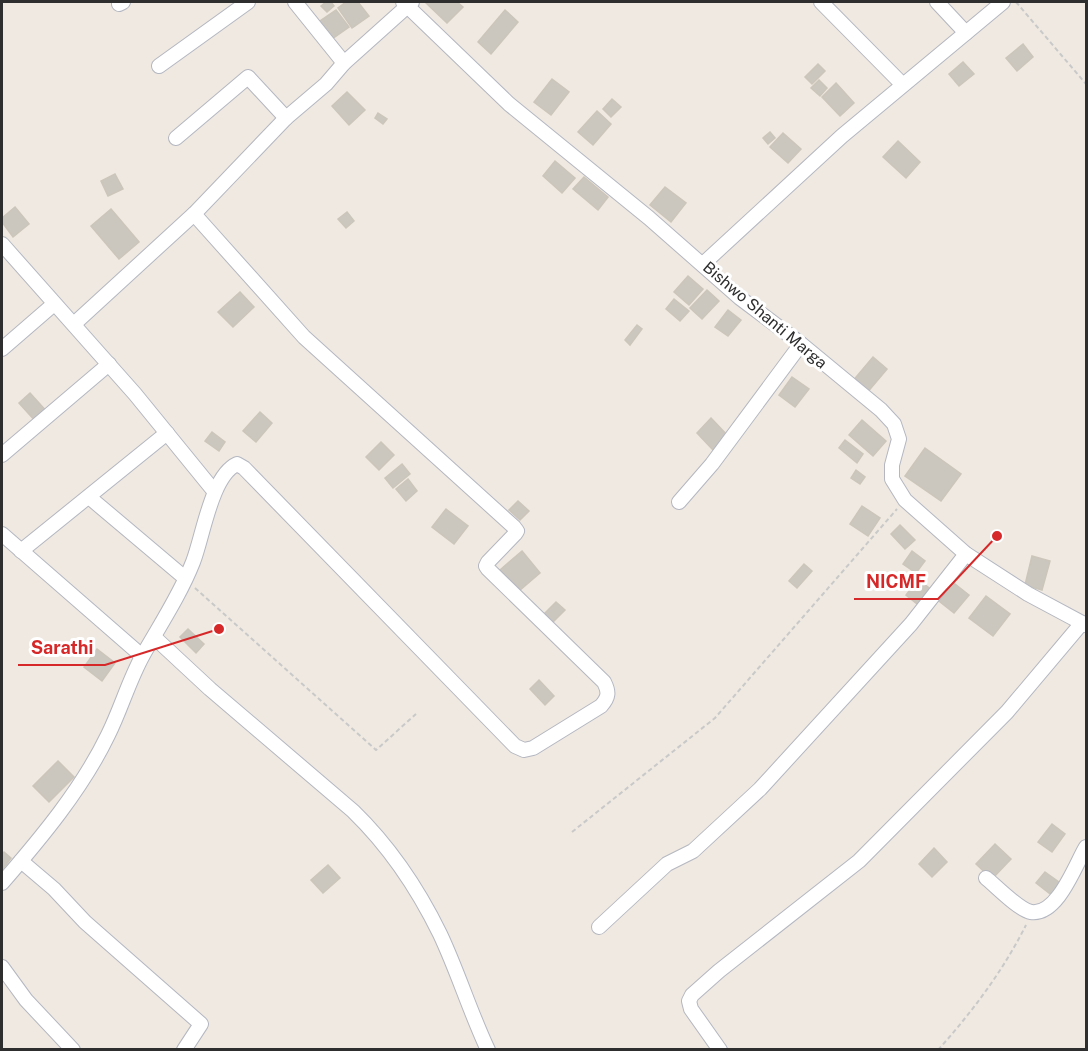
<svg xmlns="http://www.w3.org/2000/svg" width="1088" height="1051" viewBox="0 0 1088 1051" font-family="'Public Sans',sans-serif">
<rect width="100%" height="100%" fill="#efe9e1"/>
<g fill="#cbc7bf" stroke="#cbc5ba" stroke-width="1.5">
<path d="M326,2H331L334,6L327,12L321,6Z"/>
<path d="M346,2H358L369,16L352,28L338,8Z"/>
<path d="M425,2H457L463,7L447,23Z"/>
<path d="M336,10L349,27L332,39L320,21Z"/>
<path d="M505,10L518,22L491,54L478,42Z"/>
<path d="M1023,44L1033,57L1017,71L1006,58Z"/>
<path d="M963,62L974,74L959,86L949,74Z"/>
<path d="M818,64L825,71L812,84L805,77Z"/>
<path d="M552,79L569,92L551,115L534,102Z"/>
<path d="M819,80L827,88L820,96L811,88Z"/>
<path d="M836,83L854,103L840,116L822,97Z"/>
<path d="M347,92L365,110L349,125L332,106Z"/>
<path d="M612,99L621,107L611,117L603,109Z"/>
<path d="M597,111L611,124L593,145L578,132Z"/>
<path d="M378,113L387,119L383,124L375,118Z"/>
<path d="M770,132L775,138L768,144L763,138Z"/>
<path d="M783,133L801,149L788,163L770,147Z"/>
<path d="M898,141L920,162L906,178L883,157Z"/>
<path d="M555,161L575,178L562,193L543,176Z"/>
<path d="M115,174L123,189L108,196L101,181Z"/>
<path d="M584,177L608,197L598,210L573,189Z"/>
<path d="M665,187L686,203L671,222L650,205Z"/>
<path d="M15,207L29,224L13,237L2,222V218Z"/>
<path d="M111,209L139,242L119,259L91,226Z"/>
<path d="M347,212L354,221L346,228L338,219Z"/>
<path d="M688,276L703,289L689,305L674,292Z"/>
<path d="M707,290L719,301L702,319L690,308Z"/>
<path d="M240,292L254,307L233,327L218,312Z"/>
<path d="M674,299L689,311L680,321L666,309Z"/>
<path d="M728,310L741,320L728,336L715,327Z"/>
<path d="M637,325L642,329L630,345L625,340Z"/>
<path d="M873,357L887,369L866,394L852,382Z"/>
<path d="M792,377L809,389L795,407L779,395Z"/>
<path d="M30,393L48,413L37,423L19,403Z"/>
<path d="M260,412L272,423L256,442L243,431Z"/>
<path d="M711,418L728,436L713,450L697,433Z"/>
<path d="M862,420L886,441L873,456L849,435Z"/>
<path d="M212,432L225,442L219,451L205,441Z"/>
<path d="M845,440L863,454L857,463L839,448Z"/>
<path d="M381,442L394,455L379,470L366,457Z"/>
<path d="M925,448L961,474L941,501L905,476Z"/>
<path d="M402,464L410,474L393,488L385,478Z"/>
<path d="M856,470L865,477L860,484L851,478Z"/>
<path d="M408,479L417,491L406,501L396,489Z"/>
<path d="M518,501L529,511L520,520L509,510Z"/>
<path d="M862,506L880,518L868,536L850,524Z"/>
<path d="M446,509L468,526L454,544L432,527Z"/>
<path d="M900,525L915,540L905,549L891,534Z"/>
<path d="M522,551L540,573L519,591L500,570Z"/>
<path d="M912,551L925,561L916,573L903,564Z"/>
<path d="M1032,556L1050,561L1042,590L1025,585Z"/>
<path d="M804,564L812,571L797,588L789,581Z"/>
<path d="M918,579L934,592L922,608L906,595Z"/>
<path d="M950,580L969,595L954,613L935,598Z"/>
<path d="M986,596L1010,614L993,636L969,618Z"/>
<path d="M556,602L565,610L549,626L541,617Z"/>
<path d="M188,629L204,644L196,653L180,637Z"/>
<path d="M97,649L115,663L102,681L84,667Z"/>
<path d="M539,680L554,696L545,705L530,689Z"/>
<path d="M58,761L74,777L49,802L33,786Z"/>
<path d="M1052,824L1065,834L1052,852L1038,842Z"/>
<path d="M995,844L1011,859L992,879L976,864Z"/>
<path d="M934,848L947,862L932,877L919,864Z"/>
<path d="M4,852L11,858L2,870V855Z"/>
<path d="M328,865L340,878L323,893L311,880Z"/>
<path d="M1045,872L1063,885L1054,897L1036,883Z"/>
</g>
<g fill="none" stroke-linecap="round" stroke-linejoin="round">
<defs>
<g id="minor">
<path d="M295,2L344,63"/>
<path d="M403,2L509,104L649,218L740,298L801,344L881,410L894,424L899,439L892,465V479L905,500L966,554L1028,594L1086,625"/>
<path d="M821,2L902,84"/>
<path d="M937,2L966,33"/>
<path d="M119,4L123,2"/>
<path d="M159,66L248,2"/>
<path d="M176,138L248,77L286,118"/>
<path d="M2,244L135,394L214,491"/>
<path d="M703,264L842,136L1003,2"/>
<path d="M74,324L194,214L286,118L326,84L344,63L412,2"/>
<path d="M2,349L54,304"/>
<path d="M2,455L109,364"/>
<path d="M89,497L185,578"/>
<path d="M679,502L712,464L801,344"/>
<path d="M2,534L142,656"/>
<path d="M21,551L167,433"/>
<path d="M154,637L210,689L353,811C389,846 418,889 440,934C458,972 470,1012 488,1050"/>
<path d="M21,861L54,889L85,922L201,1024L184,1050"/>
<path d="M986,878C996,886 1019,910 1031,912C1058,916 1076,863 1086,847"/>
<path d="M2,883C41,838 82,789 108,735C121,709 129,680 143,655C160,625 180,595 193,562C203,537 211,476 237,464L244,468L515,746L524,750L533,748L601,706C609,697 609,692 604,682L488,569L486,566L488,562L515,534L517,531L514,527L304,337L194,214"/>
<path d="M599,927L667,864L693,851L760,789L911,624L966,554"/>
<path d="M2,967L26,1000L73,1050"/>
<path d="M720,1050L691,1009L689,1001L692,995L719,971L859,861L1007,712L1082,623"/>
</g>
</defs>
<use href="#minor" stroke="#b4b7c1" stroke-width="16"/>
<g stroke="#c9c9c9" stroke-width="2" stroke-dasharray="4.5 3" stroke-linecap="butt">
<path d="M1016,2L1086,84"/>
<path d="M195,588L376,750L416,714"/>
<path d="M572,832L715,718L897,509"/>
<path d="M938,1050C972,1012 1003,971 1026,925"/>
</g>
<use href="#minor" stroke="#fff" stroke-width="14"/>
</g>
<g text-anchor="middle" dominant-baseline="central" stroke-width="6" stroke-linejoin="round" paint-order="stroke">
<g font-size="16" fill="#2e2e2e" stroke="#fff">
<text transform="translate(765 315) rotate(40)">Bishwo Shanti Marga</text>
</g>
</g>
<path fill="none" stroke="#d62828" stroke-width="2" d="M997 536L938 599H854M219 629L105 665H18"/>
<g fill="#d62828" stroke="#fff" stroke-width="2">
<circle cx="997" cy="536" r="6"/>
<circle cx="219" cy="629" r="6"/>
</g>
<g font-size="18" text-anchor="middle" font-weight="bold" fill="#d62828" stroke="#fff" stroke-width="6" stroke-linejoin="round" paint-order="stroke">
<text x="896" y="588">NICMF</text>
<text x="62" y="654">Sarathi</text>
</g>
<rect width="1088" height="1051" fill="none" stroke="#2e2e2e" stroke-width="6"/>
</svg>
